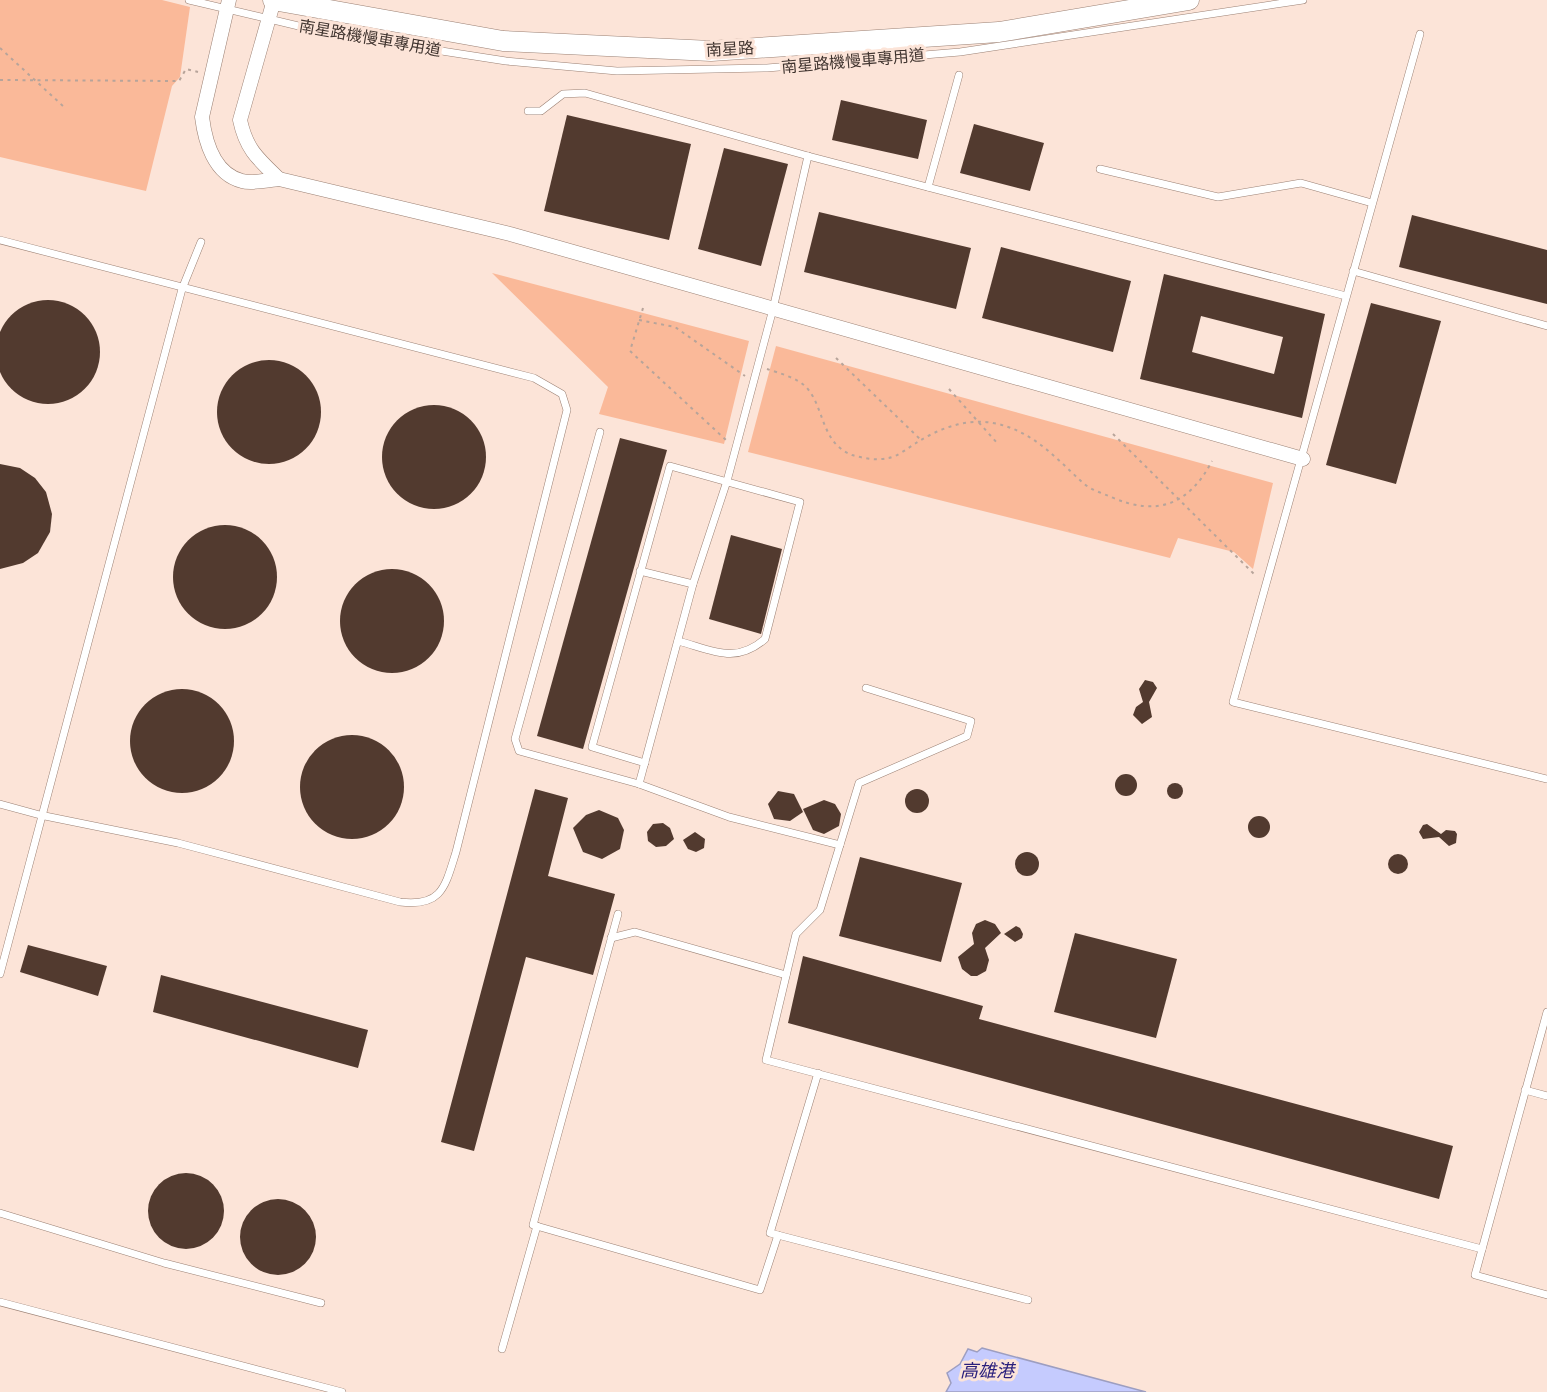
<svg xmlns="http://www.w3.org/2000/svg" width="1547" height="1392" viewBox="0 0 1547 1392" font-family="Arial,'Noto Sans TC',sans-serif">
<rect width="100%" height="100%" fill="#fce4d8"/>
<g fill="#fab999">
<path d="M0,0H162L190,7L180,77L172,86L146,191L0,157Z"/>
<path d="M492,273L749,341L724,444L599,414L608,387Z"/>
<path d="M776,346L1273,483L1253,569L1234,552L1178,538L1170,558L748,452Z"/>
</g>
<path fill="#c5cbfe" stroke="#9d9ec0" stroke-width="1.5" d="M982,1348L1146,1392H946L951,1383L947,1373L960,1364L968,1349L977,1352Z"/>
<g fill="#523a2f" fill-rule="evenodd">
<path d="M841,100L927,120L918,159L832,140Z"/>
<path d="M567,115L691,144L669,240L544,211Z"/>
<path d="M974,124L1044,143L1030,191L960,173Z"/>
<path d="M724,148L788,164L761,266L698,249Z"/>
<path d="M819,212L971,248L956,309L804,272Z"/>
<path d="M1412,215L1547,250V304L1399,267Z"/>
<path d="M1001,247L1131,281L1113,352L982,318Z"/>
<path d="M1164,274L1325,314L1302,418L1140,379ZM1201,316L1283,337L1274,374L1192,352Z"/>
<circle cx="48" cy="352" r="52"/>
<path d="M1371,303L1441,321L1396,484L1326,465Z"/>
<circle cx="269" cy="412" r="52"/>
<circle cx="434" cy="457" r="52"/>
<path d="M620,438L667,450L583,749L537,736Z"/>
<path d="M0,464L20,468L35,478L46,492L52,514L50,532L38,553L23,563L0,569Z"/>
<circle cx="225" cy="577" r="52"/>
<path d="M731,535L782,549L761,634L709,619Z"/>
<circle cx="392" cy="621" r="52"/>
<path d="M1145,680L1153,682L1157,688L1149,702L1152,717L1142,724L1133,715L1136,707L1143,702L1139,689Z"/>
<circle cx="182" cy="741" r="52"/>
<circle cx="352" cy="787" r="52"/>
<circle cx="1126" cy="785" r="11"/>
<circle cx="1175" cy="791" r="8"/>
<circle cx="917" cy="801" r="12"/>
<path d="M535,789L568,798L548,876L615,894L593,975L526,957L474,1151L441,1142Z"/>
<path d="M778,791L794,794L803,812L790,821L774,819L768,804Z"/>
<path d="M824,800L835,804L841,814L839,826L824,834L813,830L803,809Z"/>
<path d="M599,810L618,818L624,830L620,849L602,859L583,852L573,828L586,815Z"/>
<circle cx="1259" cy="827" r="11"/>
<path d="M663,823L670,828L674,839L666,846L656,847L648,841L647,832L653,824Z"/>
<path d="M1427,824L1441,834L1446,830L1455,831L1457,834L1456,843L1449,846L1439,837L1423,839L1419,832L1423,825Z"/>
<path d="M695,832L705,839L704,848L696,852L688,849L683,840Z"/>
<circle cx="1027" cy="864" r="12"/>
<circle cx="1398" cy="864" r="10"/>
<path d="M860,857L962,883L941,962L839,936Z"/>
<path d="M985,920L995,924L1001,933L985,948L989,960L986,971L977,976H971L962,969L958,957L974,944L972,933L976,924Z"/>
<path d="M1016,926L1020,928L1023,934L1022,938L1015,942L1004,934Z"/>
<path d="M1075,933L1177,959L1156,1038L1054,1012Z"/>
<path d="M28,945L107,966L98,996L20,972Z"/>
<path d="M803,956L983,1006L979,1019L1453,1146L1439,1199L788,1023Z"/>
<path d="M161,975L368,1030L358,1068L153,1012Z"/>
<circle cx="186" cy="1211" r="38"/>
<circle cx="278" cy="1237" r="38"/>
</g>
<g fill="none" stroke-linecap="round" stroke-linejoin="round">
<defs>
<g id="lane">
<path d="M189,0L332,34L506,61L617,71L767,68L960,52L1303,0"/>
<path d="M1420,34L1233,702L1547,779"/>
<path d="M528,111H541L563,94L585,93L808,156L1346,296"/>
<path d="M1100,169L1218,197L1301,183L1372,203"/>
<path d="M928,187L959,75"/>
<path d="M0,240L534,378L562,394L567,410L456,852C445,887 442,907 400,902L178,843L40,815L0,804"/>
<path d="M1353,271L1547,326"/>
<path d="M600,432L515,739L519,751L639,784L729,817L840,845"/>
<path d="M640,571L693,584"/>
<path d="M866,688L971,721L967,736L859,783L820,910L796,934L766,1060L1482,1249"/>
<path d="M645,763L592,747L670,466L800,502L765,639C735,665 712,650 678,641"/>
<path d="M639,784L693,584L727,481L773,309L808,156"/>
<path d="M618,914L533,1225L760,1290L778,1235"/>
<path d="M611,938L635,932L786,975"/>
<path d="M0,974L182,289L201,242"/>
<path d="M1547,1012L1475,1275L1547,1295"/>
<path d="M818,1073L770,1233L1028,1300"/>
<path d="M1525,1090L1547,1096"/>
<path d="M0,1213L164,1263L321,1303"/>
<path d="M0,1302L342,1392"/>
<path d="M502,1349L537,1226"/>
</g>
<g id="street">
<path d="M229,0L202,117C205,141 214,174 242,181C252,184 268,180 279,179L510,234L1303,459"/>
<path d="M274,0L240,120C246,149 258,159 279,179"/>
</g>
<path id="secondary" d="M273,0L503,41L711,51L999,32L1189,0"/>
</defs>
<use href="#lane" stroke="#9b8174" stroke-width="8"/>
<use href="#street" stroke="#9b8174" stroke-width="15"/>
<use href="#secondary" stroke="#9b8174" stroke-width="21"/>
<g stroke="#b7a49a" stroke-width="2" stroke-dasharray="3 4.5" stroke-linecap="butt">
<path d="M0,48L63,106"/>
<path d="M0,80L179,81L186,69L198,72"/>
<path d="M643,308L630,351L726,440"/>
<path d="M639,320L675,327L745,376"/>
<path d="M836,358L921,440"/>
<path d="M767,369C779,373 798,378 807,388C825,409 821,443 852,455C862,458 877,461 888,458C897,457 908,448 916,443C938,429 966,418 993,423C1032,430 1056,458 1083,483C1091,490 1102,493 1111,497C1157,517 1189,505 1212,461"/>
<path d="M949,389L998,444"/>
<path d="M1113,434L1254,574"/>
</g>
<use href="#lane" stroke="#fff" stroke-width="7"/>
<use href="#street" stroke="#fff" stroke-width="14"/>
<use href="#secondary" stroke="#fff" stroke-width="20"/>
</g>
<g text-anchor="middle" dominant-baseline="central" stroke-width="6" stroke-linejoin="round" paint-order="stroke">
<g font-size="16" fill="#40342f" stroke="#fce4d8">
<text transform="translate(370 38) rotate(10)">南星路機慢車專用道</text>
<text transform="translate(730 49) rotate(-3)">南星路</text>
<text transform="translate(853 61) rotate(-5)">南星路機慢車專用道</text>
</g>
<g font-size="18" font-style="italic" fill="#2a1f7c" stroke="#fce4d8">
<text x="987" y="1371">高雄港</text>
</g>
</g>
</svg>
